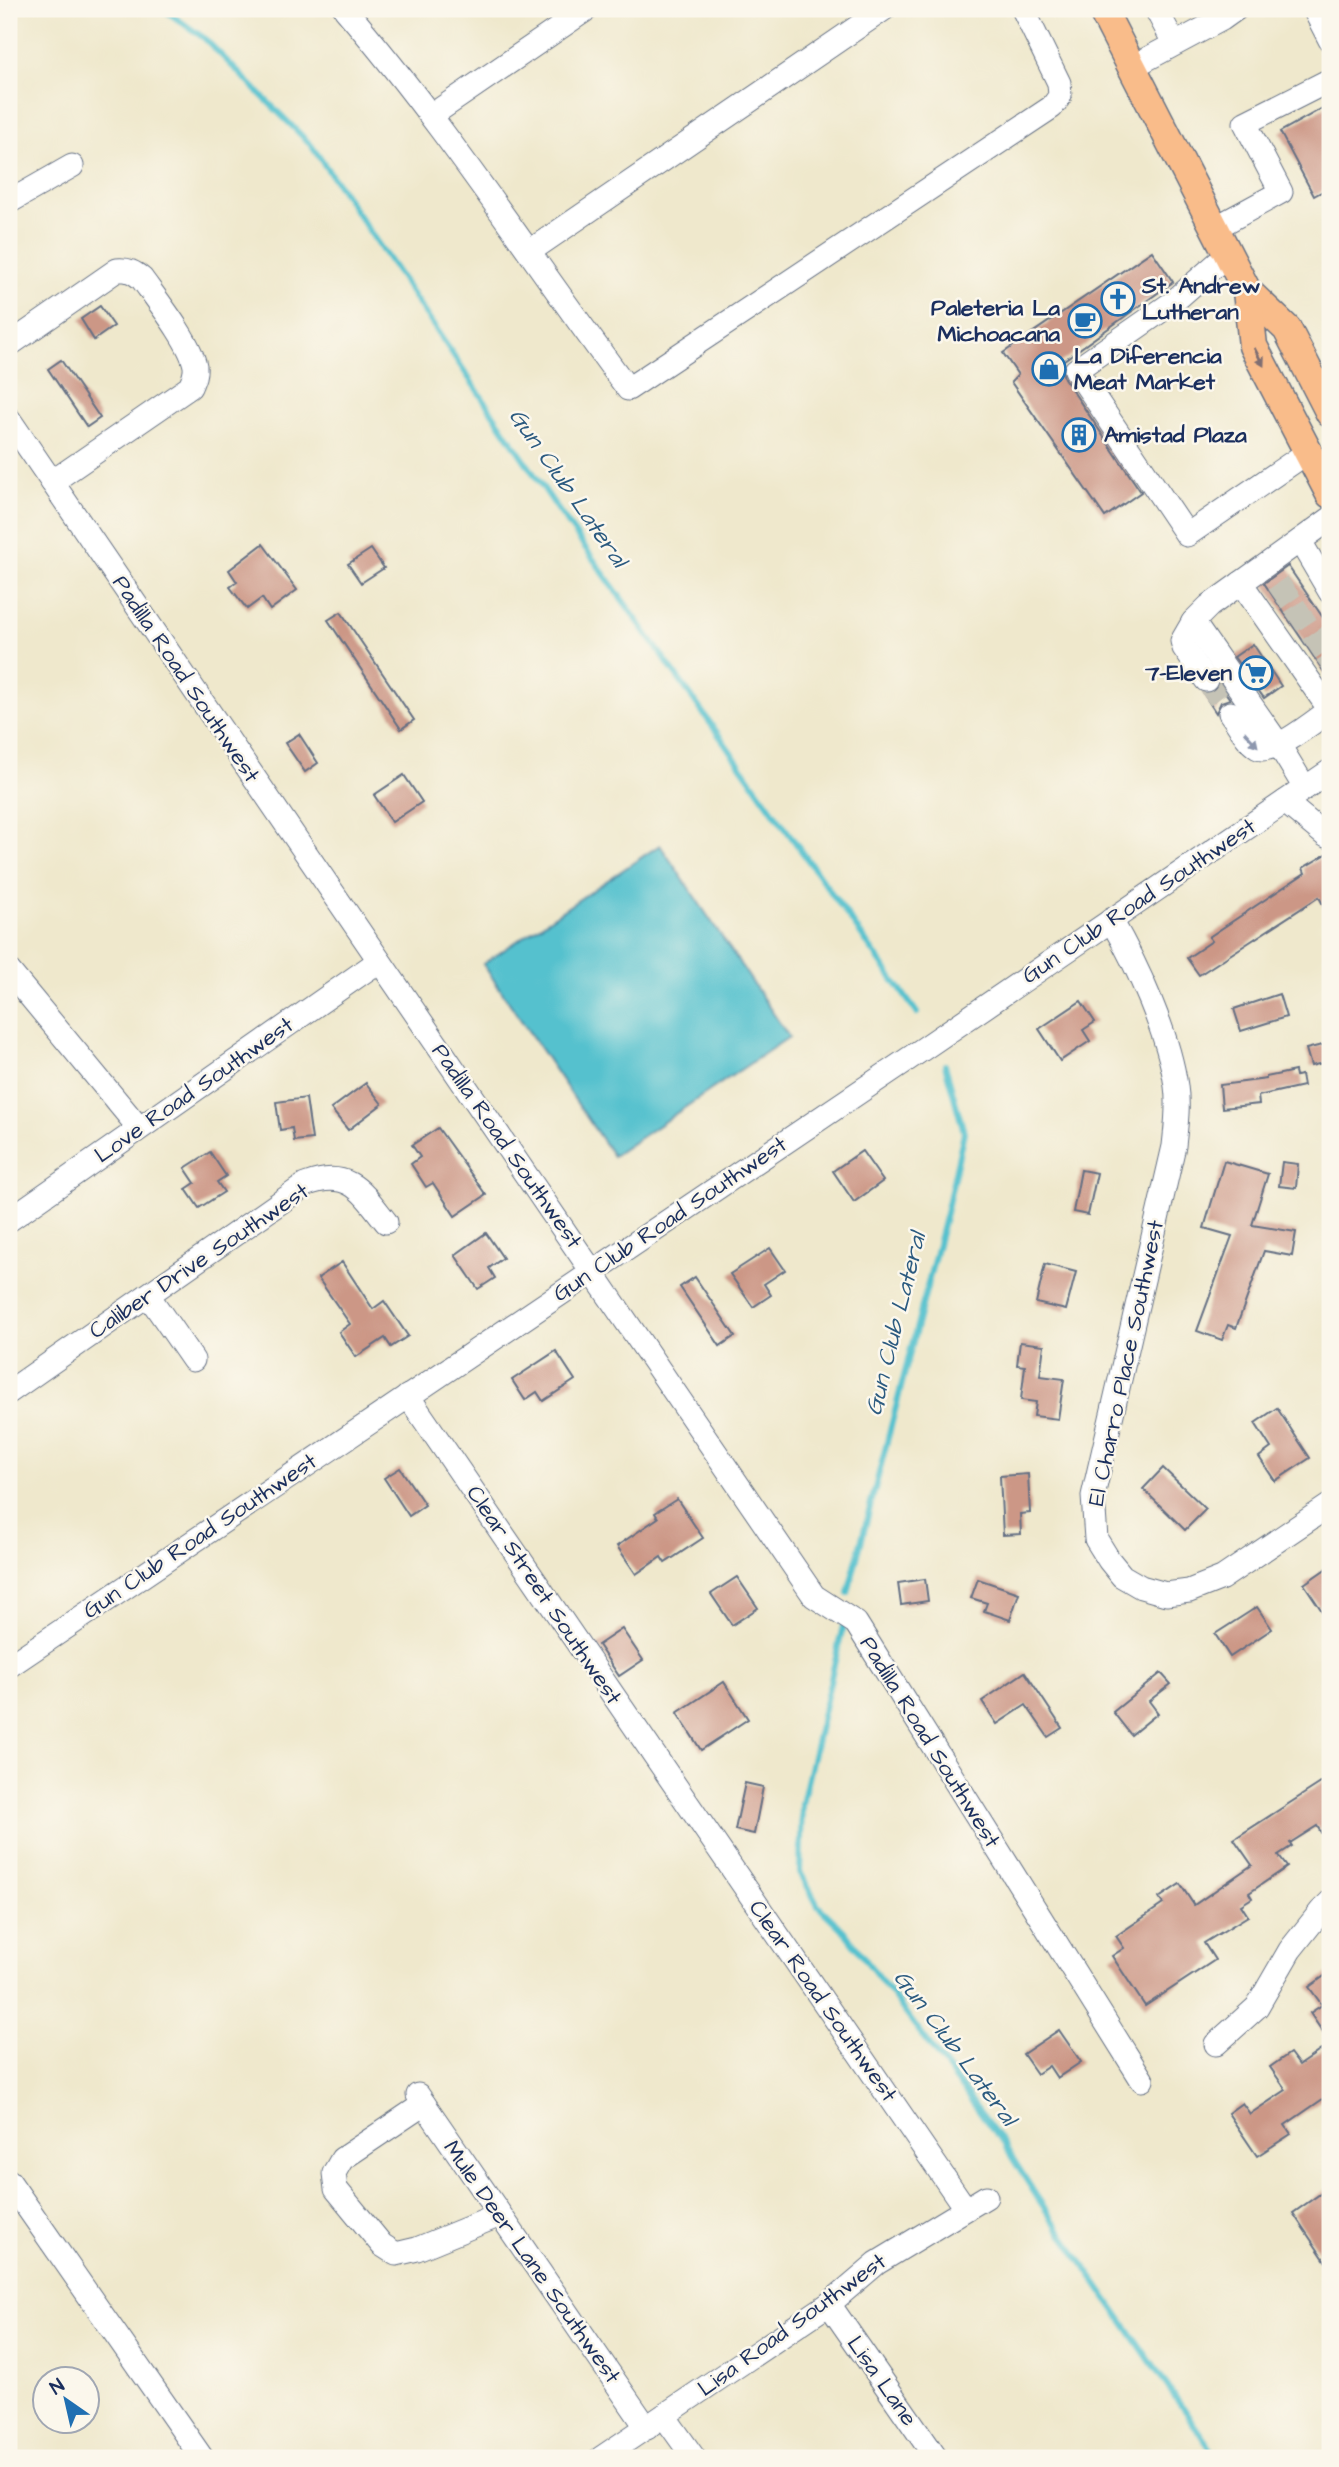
<svg xmlns="http://www.w3.org/2000/svg" width="1339" height="2467" viewBox="0 0 1339 2467" font-family="'Architects Daughter',sans-serif">
<rect width="100%" height="100%" fill="#fbf7ec"/>
<filter id="ink" filterUnits="userSpaceOnUse"><feTurbulence type="fractalNoise" baseFrequency=".0143" numOctaves="2"/><feDisplacementMap in="SourceGraphic" scale="14" xChannelSelector="R" yChannelSelector="G"/><feConvolveMatrix kernelMatrix="1 2 1 2 8 2 1 2 1" color-interpolation-filters="sRGB"/></filter>
<filter id="wash" filterUnits="userSpaceOnUse"><feTurbulence type="fractalNoise" baseFrequency=".00686" numOctaves="4" result="noise"/><feDisplacementMap in="SourceGraphic" scale="28" xChannelSelector="R" yChannelSelector="G"/><feGaussianBlur stdDeviation="1.57" result="paint"/><feColorMatrix in="noise" values="0 0 0 0 0 0 0 0 0 0 0 0 0 0 0 0 0 1.4 0 .05"/><feComposite in="paint" operator="in"/></filter>
<g filter="url(#wash)">
<rect width="100%" height="100%" fill="#efe8cc"/>
<path fill="#54c1ce" stroke="#387896" stroke-width="2" d="M660,845L789,1037L613,1156L483,964Z"/>
<g fill="none" stroke-linecap="round" stroke-linejoin="round">
<g stroke="#54c1ce" stroke-width="6">
<path d="M163,9L204,38L311,145L559,511L917,1013"/>
<path d="M848,1593L946,1213L964,1132L945,1065"/>
<path d="M843,1626L802,1804L800,1872L818,1906L844,1931L1003,2143L1037,2197L1217,2458"/>
</g>
</g>
<g id="blocks">
<g fill="#cc9786">
<path d="M1330,104V187L1314,196L1280,132Z"/>
<path d="M1152,251L1173,282L1060,363L1064,378L1141,492L1105,517L1011,382L1018,375L1003,353Z"/>
<path d="M100,306L114,326L94,340L81,319Z"/>
<path d="M61,360L100,418L87,427L48,369Z"/>
<path d="M263,544L297,590L270,610L262,598L247,609L230,587L237,582L229,570Z"/>
<path d="M371,549L384,568L361,583L348,564Z"/>
<path d="M1288,566L1330,628V681L1264,583Z"/>
<path d="M341,612L414,720L401,729L328,620Z"/>
<path d="M1253,644L1281,686L1264,698L1234,657Z"/>
<path d="M1219,684L1230,699L1221,702L1216,713L1203,693L1213,692Z"/>
<path d="M299,734L318,763L305,772L285,743Z"/>
<path d="M404,775L422,802L392,822L374,795Z"/>
<path d="M1330,852V918L1319,897L1199,975L1187,958L1212,941L1209,937L1305,873L1303,868Z"/>
<path d="M1279,994L1286,1017L1241,1031L1234,1009Z"/>
<path d="M1081,1001L1095,1022L1083,1030L1090,1041L1060,1061L1039,1029Z"/>
<path d="M1330,1043V1061L1311,1066L1306,1049Z"/>
<path d="M1295,1071L1296,1076L1301,1075L1303,1086L1258,1096L1259,1104L1222,1108L1220,1085L1266,1079V1077Z"/>
<path d="M366,1083L382,1104L348,1130L331,1109Z"/>
<path d="M306,1098L312,1139L294,1141L292,1128L280,1130L276,1102Z"/>
<path d="M438,1128L486,1195L455,1216L433,1183L426,1187L411,1164L420,1157L412,1145Z"/>
<path d="M862,1151L883,1181L854,1202L833,1171Z"/>
<path d="M210,1152L226,1176L217,1182L224,1192L199,1208L186,1189L195,1183L185,1168Z"/>
<path d="M1224,1161L1268,1174L1252,1225L1296,1232L1292,1256L1264,1251L1236,1328L1228,1325L1222,1340L1197,1331L1232,1236L1204,1228Z"/>
<path d="M1282,1162L1298,1164L1296,1188L1279,1186Z"/>
<path d="M1081,1170L1097,1173L1088,1215L1073,1212Z"/>
<path d="M486,1233L503,1258L489,1268L495,1278L478,1289L455,1255Z"/>
<path d="M770,1248L785,1270L764,1284L771,1295L753,1307L730,1274Z"/>
<path d="M342,1262L373,1309L384,1301L408,1336L391,1347L385,1338L356,1357L339,1332L350,1324L318,1278Z"/>
<path d="M1045,1264L1076,1272L1066,1310L1036,1303Z"/>
<path d="M695,1277L735,1336L720,1346L680,1287Z"/>
<path d="M1020,1342L1044,1345L1040,1376L1064,1379L1058,1419L1034,1416L1036,1402L1021,1400L1025,1366L1017,1365Z"/>
<path d="M556,1351L575,1380L543,1401L537,1392L525,1400L512,1380Z"/>
<path d="M1277,1408L1310,1458L1275,1481L1259,1457L1271,1448L1255,1423Z"/>
<path d="M400,1468L425,1505L409,1516L384,1478Z"/>
<path d="M1163,1468L1206,1509L1185,1530L1143,1489Z"/>
<path d="M1028,1474L1030,1513L1020,1514L1021,1534L1003,1535L1000,1476Z"/>
<path d="M677,1499L703,1538L665,1563L661,1557L636,1574L617,1546L658,1518L655,1513Z"/>
<path d="M1330,1566V1623L1304,1584Z"/>
<path d="M737,1577L758,1608L732,1625L711,1594Z"/>
<path d="M925,1579L928,1601L901,1605L898,1583Z"/>
<path d="M978,1579L1019,1593L1010,1620L984,1611L987,1603L971,1598Z"/>
<path d="M1257,1607L1272,1629L1230,1657L1215,1634Z"/>
<path d="M622,1629L643,1660L619,1676L598,1645Z"/>
<path d="M1025,1672L1062,1728L1048,1737L1026,1705L997,1724L982,1701Z"/>
<path d="M1161,1673L1171,1684L1149,1701L1158,1713L1131,1735L1113,1712Z"/>
<path d="M724,1682L748,1719L701,1750L677,1713Z"/>
<path d="M1330,1777V1847L1317,1826L1290,1843L1292,1846L1278,1855L1287,1867L1249,1893L1252,1898L1241,1905L1248,1916L1204,1943L1215,1960L1145,2006L1112,1956L1124,1948L1116,1936L1163,1904L1159,1898L1180,1884L1194,1905L1252,1865L1234,1839Z"/>
<path d="M745,1783L763,1787L754,1834L735,1830Z"/>
<path d="M1330,1972V2043L1310,2013L1322,2005L1309,1987Z"/>
<path d="M1059,2030L1081,2062L1057,2078L1049,2066L1037,2074L1023,2054Z"/>
<path d="M1330,2044V2094L1285,2125L1291,2134L1257,2156L1228,2113L1242,2103L1250,2114L1286,2090L1270,2067L1290,2053L1299,2065Z"/>
<path d="M1330,2187V2268L1293,2213Z"/>
</g>
</g>
</g>
<g filter="url(#ink)">
<use href="#blocks" fill-opacity="0" stroke="#657084" stroke-width="2"/>
<g fill="none" stroke-linecap="round" stroke-linejoin="round">
<g stroke="#c5c3b6" stroke-width="23" stroke-dasharray="23 11" stroke-linecap="butt">
<path d="M1275,599L1299,582"/>
<path d="M1291,622L1315,606"/>
<path d="M1309,649L1330,635"/>
<path d="M1323,670L1330,665"/>
<path d="M1206,680L1230,713"/>
</g>
<defs>
<g id="minor">
<path d="M345,9C449,130 533,262 628,389L1052,107L1060,96L1059,83L1023,9"/>
<path d="M1156,9L1174,43"/>
<path d="M1314,9L1330,40"/>
<path d="M1132,67L1222,19L1236,9"/>
<path d="M432,115L587,9"/>
<path d="M9,202L72,166"/>
<path d="M1215,228L1281,192L1245,123L1330,80"/>
<path d="M530,251L884,9"/>
<path d="M1228,254L1172,303L1076,370L1187,535L1308,452"/>
<path d="M9,345L117,270C128,269 134,272 142,279C157,300 191,343 195,366C196,374 193,380 190,387L52,482"/>
<path d="M9,419L814,1596L856,1623L1142,2080"/>
<path d="M1300,541L1330,592"/>
<path d="M1241,583L1330,710"/>
<path d="M1193,622L1182,641L1184,648L1206,680"/>
<path d="M1230,713C1238,723 1246,741 1258,748C1272,756 1317,719 1330,710"/>
<path d="M1305,788L1279,745L1193,622L1209,606L1330,519"/>
<path d="M1285,802L1326,836L1330,833"/>
<path d="M1111,920C1137,965 1169,1035 1176,1086C1179,1106 1176,1126 1174,1146L1093,1496L1096,1539L1109,1560L1122,1576L1141,1587L1166,1594L1189,1591L1222,1578L1330,1505"/>
<path d="M9,971L139,1128"/>
<path d="M9,1220L379,961"/>
<path d="M148,1295L193,1360"/>
<path d="M9,1392L305,1185C348,1168 361,1190 386,1222"/>
<path d="M408,1396L965,2208"/>
<path d="M9,1666L926,1047L1330,771"/>
<path d="M1216,2044L1257,2007L1290,1950L1321,1911L1330,1902"/>
<path d="M418,2095L647,2428"/>
<path d="M424,2104L342,2159L334,2173L336,2189L382,2245L396,2254L417,2249L500,2215"/>
<path d="M9,2181L202,2458"/>
<path d="M829,2304L936,2458"/>
<path d="M664,2416L694,2458"/>
<path d="M601,2458L829,2304L877,2263L986,2197"/>
</g>
<g id="major">
<path d="M1102,9L1247,291L1287,329L1330,413"/>
<path d="M1247,291L1253,346L1330,494"/>
</g>
</defs>
<use href="#minor" stroke="#657084" stroke-width="25"/>
<use href="#major" stroke="#657084" stroke-width="31"/>
<use href="#minor" stroke="#fff" stroke-width="23"/>
<use href="#major" stroke="#f9bc8a" stroke-width="28"/>
</g>
<defs><path id="oneway-solid" d="M-6-.8H1V-3.2L6.5 0L1 3.2V.8H-6Z" transform="scale(1.75)"/></defs>
<use fill="#7f6e72" href="#oneway-solid" transform="translate(1259 357) rotate(62)"/>
<use fill="#8d97ae" href="#oneway-solid" transform="translate(1251 739) rotate(48)"/>
</g>
<defs>
<symbol id="church-ring" viewBox="-11 -11 22 22"><circle r="9.5" fill="#fbf7ec" stroke="#1f6fb2" stroke-width="1.5"/><path d="M-1.2-6h2.4v3.5h3.3v2.4h-3.3V6h-2.4V-.1h-3.3v-2.4h3.3Z" fill="#1f6fb2"/></symbol>
<symbol id="cafe-ring" viewBox="-11 -11 22 22"><circle r="9.5" fill="#fbf7ec" stroke="#1f6fb2" stroke-width="1.5"/><path d="M-5.5-4.5H6V0H3Q3 3.5 0 3.5H-2.5Q-5.5 3.5-5.5 0ZM3-3.2v2h1.7v-2ZM-6 4.5H4V6H-6Z" fill="#1f6fb2"/></symbol>
<symbol id="shop-ring" viewBox="-11 -11 22 22"><circle r="9.5" fill="#fbf7ec" stroke="#1f6fb2" stroke-width="1.5"/><path d="M-5-2.5h2.3a2.7 3.5 0 0 1 5.4 0H5L5.5 6h-11ZM-1.5-2.5h3a1.5 2.3 0 0 0-3 0Z" fill="#1f6fb2"/></symbol>
<symbol id="building-ring" viewBox="-11 -11 22 22"><circle r="9.5" fill="#fbf7ec" stroke="#1f6fb2" stroke-width="1.5"/><path d="M-4-6H4V6H1V3H-1V6H-4ZM-2.5-4.3h1.7v1.8h-1.7ZM.8-4.3h1.7v1.8H.8ZM-2.5-1h1.7V.8h-1.7ZM.8-1h1.7V.8H.8Z" fill="#1f6fb2"/></symbol>
<symbol id="supermarket-ring" viewBox="-11 -11 22 22"><circle r="9.5" fill="#fbf7ec" stroke="#1f6fb2" stroke-width="1.5"/><path d="M-6-5.5h2.5l.6 2H6L4.5 2H-2.5L-4.4-4H-6ZM-1.5 3.2a1.3 1.3 0 1 0 .1 0ZM3 3.2a1.3 1.3 0 1 0 .1 0Z" fill="#1f6fb2"/></symbol>
</defs>
<g fill-rule="evenodd">
<use href="#church-ring" x="1099" y="280" width="38" height="38"/>
<use href="#cafe-ring" x="1066" y="302" width="38" height="38"/>
<use href="#shop-ring" x="1030" y="350" width="38" height="38"/>
<use href="#building-ring" x="1060" y="416" width="38" height="38"/>
<use href="#supermarket-ring" x="1237" y="654" width="38" height="38"/>
</g>
<g text-anchor="middle" dominant-baseline="central" stroke-width="5" stroke-linejoin="round" paint-order="stroke">
<g font-size="23" font-weight="bold" fill="#1b2f5e" stroke="#fbf7ec" text-anchor="start">
<text x="1142" y="286">St. Andrew<tspan x="1142" dy="26">Lutheran</tspan></text>
<text x="1060" y="308" text-anchor="end">Paleteria La<tspan x="1060" dy="26">Michoacana</tspan></text>
<text x="1074" y="356">La Diferencia<tspan x="1074" dy="26">Meat Market</tspan></text>
<text x="1104" y="435">Amistad Plaza</text>
<text x="1232" y="673" text-anchor="end">7-Eleven</text>
</g>
<g font-size="23" fill="#1b2f5e" stroke="#fbf7ec">
<text transform="translate(186 679) rotate(56)">Padilla Road Southwest</text>
<text transform="translate(1139 901) rotate(-34)">Gun Club Road Southwest</text>
<text transform="translate(194 1090) rotate(-35)">Love Road Southwest</text>
<text transform="translate(507 1146) rotate(55)">Padilla Road Southwest</text>
<text transform="translate(670 1219) rotate(-34)">Gun Club Road Southwest</text>
<text transform="translate(199 1261) rotate(-34)">Caliber Drive Southwest</text>
<text transform="translate(1126 1363) rotate(-78)">El Charro Place Southwest</text>
<text transform="translate(200 1536) rotate(-34)">Gun Club Road Southwest</text>
<text transform="translate(544 1595) rotate(56)">Clear Street Southwest</text>
<text transform="translate(930 1742) rotate(58)">Padilla Road Southwest</text>
<text transform="translate(823 2001) rotate(55)">Clear Road Southwest</text>
<text transform="translate(532 2262) rotate(55)">Mule Deer Lane Southwest</text>
<text transform="translate(792 2325) rotate(-36)">Lisa Road Southwest</text>
<text transform="translate(882 2381) rotate(55)">Lisa Lane</text>
</g>
<g font-size="24" font-style="italic" fill="#2c5b80" stroke="#fbf7ec">
<text transform="translate(568 488) rotate(55)">Gun Club Lateral</text>
<text transform="translate(896 1324) rotate(-76)">Gun Club Lateral</text>
<text transform="translate(955 2048) rotate(53)">Gun Club Lateral</text>
</g>
</g>
<rect width="1339" height="2467" fill="none" stroke="#fbf7ec" stroke-width="35"/>
<g transform="translate(66 2400) rotate(326)"><circle r="33" fill="#fbf7ec" stroke="#a1a7b3" stroke-width="2"/>
<path d="M0-5L12 26L0 18L-12 26Z" fill="#1f6fb2"/>
<text y="-10" font-size="19" font-weight="bold" text-anchor="middle" fill="#1b2f5e">N</text>
</g>
</svg>
